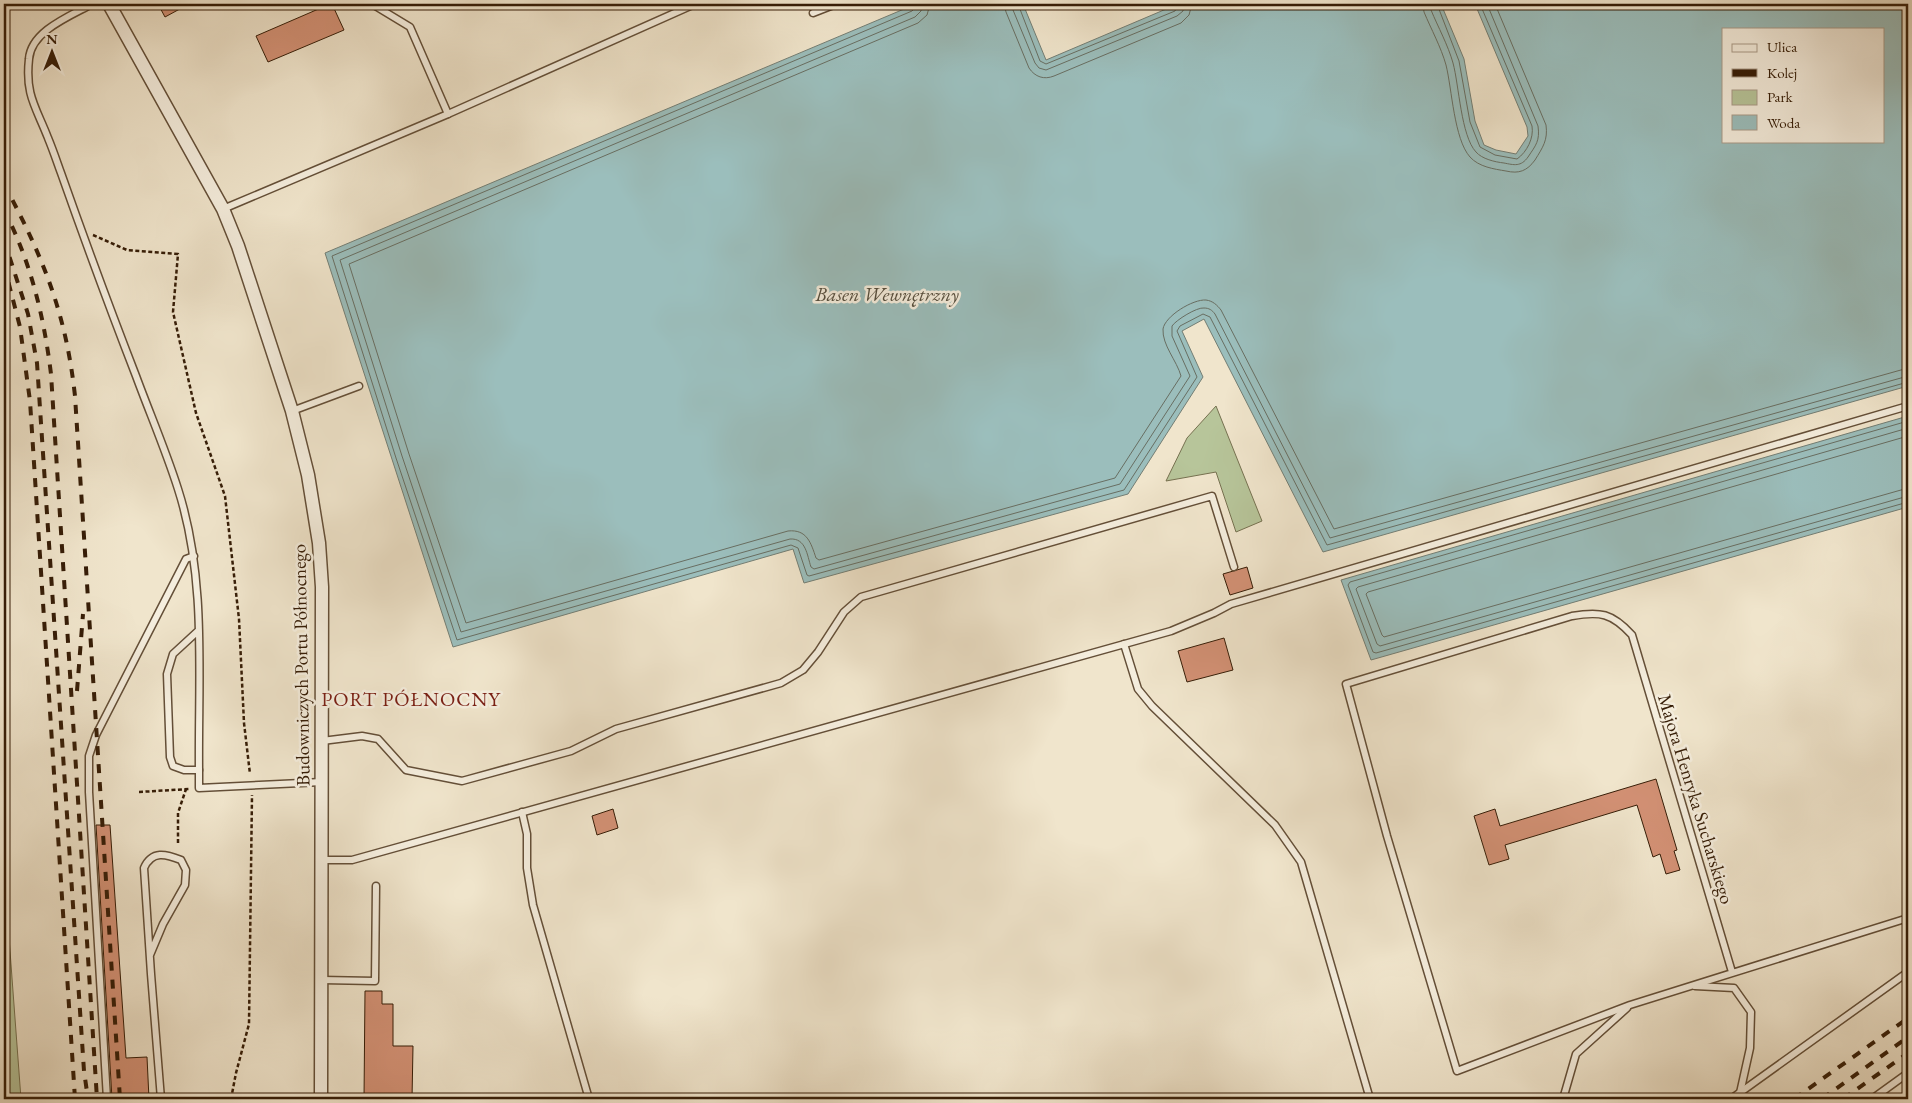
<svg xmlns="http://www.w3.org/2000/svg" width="1912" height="1103" viewBox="0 0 1912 1103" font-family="'EB Garamond',serif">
<rect width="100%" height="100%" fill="#f0e5cc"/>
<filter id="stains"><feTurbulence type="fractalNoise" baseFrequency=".004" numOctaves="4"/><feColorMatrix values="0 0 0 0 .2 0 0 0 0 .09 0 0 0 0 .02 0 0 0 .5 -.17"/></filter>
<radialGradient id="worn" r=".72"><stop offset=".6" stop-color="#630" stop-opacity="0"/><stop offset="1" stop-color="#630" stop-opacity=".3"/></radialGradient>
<g fill="#b7c59a" stroke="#767150">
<path d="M1216,406L1262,521L1236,532L1216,472L1166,481L1187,438Z"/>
<path d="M4,870L21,1099H4Z"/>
</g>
<g fill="#9bbebc" stroke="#737e74" fill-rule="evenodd">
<path d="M916,4H1023L1046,60L1178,4H1441L1464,59L1475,121L1484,145L1496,150L1516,154L1528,136L1527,127L1475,4H1908V386L1323,552L1204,319L1182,331L1203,377L1128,494L804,583L793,549L453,647L325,253ZM1723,29H1883V141H1723Z"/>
<path d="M1908,416V507L1371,660L1341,580Z"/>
</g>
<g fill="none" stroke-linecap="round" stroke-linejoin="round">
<g stroke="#686e62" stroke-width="1">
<path d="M916,4L915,8L912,11L332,256L396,458L457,640L791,545L798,548L807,575L809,576L1124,490L1197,377L1177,331L1180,326L1203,314L1210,317L1327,545L1908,382"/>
<path d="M922,4L921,11L915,17L340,260L402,456L461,632L790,539C806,538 807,555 811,567L814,569L1120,484L1190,376L1172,336V326C1176,320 1197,307 1204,308C1209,308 1212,310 1215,314L1330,538L1908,376"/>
<path d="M930,4L927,15L918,23L349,264L409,454L466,623L788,531C807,529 811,543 816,558L819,560L1115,478L1181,376C1177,361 1162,345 1163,329C1165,316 1193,299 1206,300C1213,301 1217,305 1221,310L1334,529L1908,368"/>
<path d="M1004,4L1006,12L1029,68C1035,77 1044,80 1054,76L1181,23L1189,15L1192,4"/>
<path d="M1012,4L1013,10L1035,63L1039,68L1046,70L1177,16L1183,11L1184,4"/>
<path d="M1018,4L1040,61L1046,64L1175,11L1178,4"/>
<path d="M1423,4L1424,12C1431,29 1441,47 1446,65C1452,89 1454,139 1470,157C1479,167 1494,169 1506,171C1519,174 1527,171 1535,160C1543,147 1548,140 1546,125L1495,4"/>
<path d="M1430,4L1431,10C1438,27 1448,45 1453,63C1459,85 1461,136 1476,152C1482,159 1495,162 1504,163C1514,165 1521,167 1528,157C1536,145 1540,141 1538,126L1487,4"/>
<path d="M1437,4L1459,61L1470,122L1480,147L1495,155L1517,159C1527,152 1534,138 1532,126L1480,4"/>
<path d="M1908,421L1350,582L1348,585L1373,652L1376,653L1908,502"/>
<path d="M1908,428L1358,587L1356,589L1377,644L1380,646L1908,496"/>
<path d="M1908,436L1368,592L1366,594L1382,635L1384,637L1908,488"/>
</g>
</g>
<g fill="#d39175" stroke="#361d07">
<path d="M158,4H189L165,17Z"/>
<path d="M330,4H332L344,30L268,62L256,36Z"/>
<path d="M1247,567L1253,588L1230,595L1223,574Z"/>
<path d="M1224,638L1233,670L1187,682L1178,651Z"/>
<path d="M1656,779L1677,850L1674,851L1680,870L1666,874L1660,854L1653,857L1637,805L1505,845L1509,859L1489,865L1474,816L1495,809L1500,826Z"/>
<path d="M613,809L618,828L597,835L592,816Z"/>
<path d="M96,825H110L126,1058L147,1057L149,1099H112Z"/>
<path d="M365,991H382V1004H393V1046H413L412,1099H364Z"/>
</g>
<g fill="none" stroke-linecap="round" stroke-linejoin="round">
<defs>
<g id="service">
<path d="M92,4C70,16 31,31 29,59C25,95 36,107 48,138C53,150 57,162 61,173C85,241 110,309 136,376C150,414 166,451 178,489C207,579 198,677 199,770H184L173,766L170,757L167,674L173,654L198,631"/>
<path d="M813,13L836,4"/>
<path d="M448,114L695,4"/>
<path d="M223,209L448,114L410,27L372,4"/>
<path d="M292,411L359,386"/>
<path d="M1124,644L1138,689L1152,706L1275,825L1301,862L1370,1099"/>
<path d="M322,741L362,736L378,739L406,770L462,781L571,751L616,729L781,683L803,670L818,652L844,612L861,597L1212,496L1234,567"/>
<path d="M199,770V788L322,782"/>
<path d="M522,812L527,834V868L533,905L589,1099"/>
<path d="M323,860H352L1171,631L1214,613L1231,604L1908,406"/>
<path d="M150,955L163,924L185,885L186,870L181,860C166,854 152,850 144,868L151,974L161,1099"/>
<path d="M1732,972L1632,635C1612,613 1600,611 1572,616L1346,684L1387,836L1457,1071L1630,1005L1908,918"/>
<path d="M322,980L375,981L376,886"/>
<path d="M1695,986L1734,988L1751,1012L1750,1048L1740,1093"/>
<path d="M107,1099L89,792V756L96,735L186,559L194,556"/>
<path d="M1563,1099L1576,1054L1627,1008"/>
<path d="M1731,1099L1908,972"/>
<path d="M1872,1099L1908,1073"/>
</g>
<path id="minor" d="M109,4L223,209L238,246L292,411L308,475L319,543L322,587L321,1099"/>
</defs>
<use href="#service" stroke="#644f38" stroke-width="9"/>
<use href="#minor" stroke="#644f38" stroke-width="15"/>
<g stroke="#361d07" stroke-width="2.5" stroke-dasharray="4 2.5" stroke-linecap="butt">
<path d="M93,235L127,250L178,254L173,312L196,413L225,496L239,619L244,723L250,774"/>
<path d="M139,792L190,789"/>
<path d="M178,843V813L186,789"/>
<path d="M231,1099L236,1073L249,1024L252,795"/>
</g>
<use href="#service" stroke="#f5eede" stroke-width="6"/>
<use href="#minor" stroke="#f5eede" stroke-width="12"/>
<g stroke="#361d07" stroke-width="4" stroke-dasharray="9 9" stroke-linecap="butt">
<path d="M4,184C43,257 66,313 75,396L120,1099"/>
<path d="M4,210C31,262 44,317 51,374L97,1099"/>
<path d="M4,240L28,314L37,363L84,1071L88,1099"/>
<path d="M4,265L20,327L30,401L75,1099"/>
<path d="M77,691L83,614"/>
<path d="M1794,1099L1908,1018"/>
<path d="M1822,1099L1908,1037"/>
<path d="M1843,1099L1908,1053"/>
</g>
</g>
<g text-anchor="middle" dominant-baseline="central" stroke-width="5" stroke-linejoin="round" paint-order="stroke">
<g font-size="19" fill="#361d07" stroke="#f5eede">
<text transform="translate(301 665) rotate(-91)">Budowniczych Portu Północnego</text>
<text transform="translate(1696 799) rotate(73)">Majora Henryka Sucharskiego</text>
</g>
<g font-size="20" font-style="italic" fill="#544d3d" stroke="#f5eede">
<text x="887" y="294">Basen Wewnętrzny</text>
</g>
<g font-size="20" letter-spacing="1" fill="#7a1f14" stroke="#f5eede">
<text x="411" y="699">PORT PÓŁNOCNY</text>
</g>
</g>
<rect width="1912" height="1103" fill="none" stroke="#f0e5cc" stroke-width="20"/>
<rect x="5" y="5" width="1902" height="1093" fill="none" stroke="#361d07" stroke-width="2.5"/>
<rect x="10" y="10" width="1892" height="1083" fill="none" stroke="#361d07"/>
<rect x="1722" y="28" width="162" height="115" fill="#f5eede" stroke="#a99a88"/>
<rect x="1732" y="44" width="25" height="8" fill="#f5eede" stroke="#a99a88"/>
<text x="1767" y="52" font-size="15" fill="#361d07">Ulica</text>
<rect x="1732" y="69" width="25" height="8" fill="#361d07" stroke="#a99a88"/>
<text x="1767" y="78" font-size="15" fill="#361d07">Kolej</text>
<rect x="1732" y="90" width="25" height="15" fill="#b7c59a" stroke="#a99a88"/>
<text x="1767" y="102" font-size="15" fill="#361d07">Park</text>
<rect x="1732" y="115" width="25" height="15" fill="#9bbebc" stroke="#a99a88"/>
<text x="1767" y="128" font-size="15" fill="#361d07">Woda</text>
<g transform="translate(52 52)" stroke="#f5eede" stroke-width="4" paint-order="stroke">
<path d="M0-4L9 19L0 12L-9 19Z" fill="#361d07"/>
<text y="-8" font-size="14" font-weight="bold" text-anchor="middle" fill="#361d07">N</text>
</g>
<rect width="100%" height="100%" filter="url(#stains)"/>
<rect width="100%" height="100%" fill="url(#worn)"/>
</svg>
